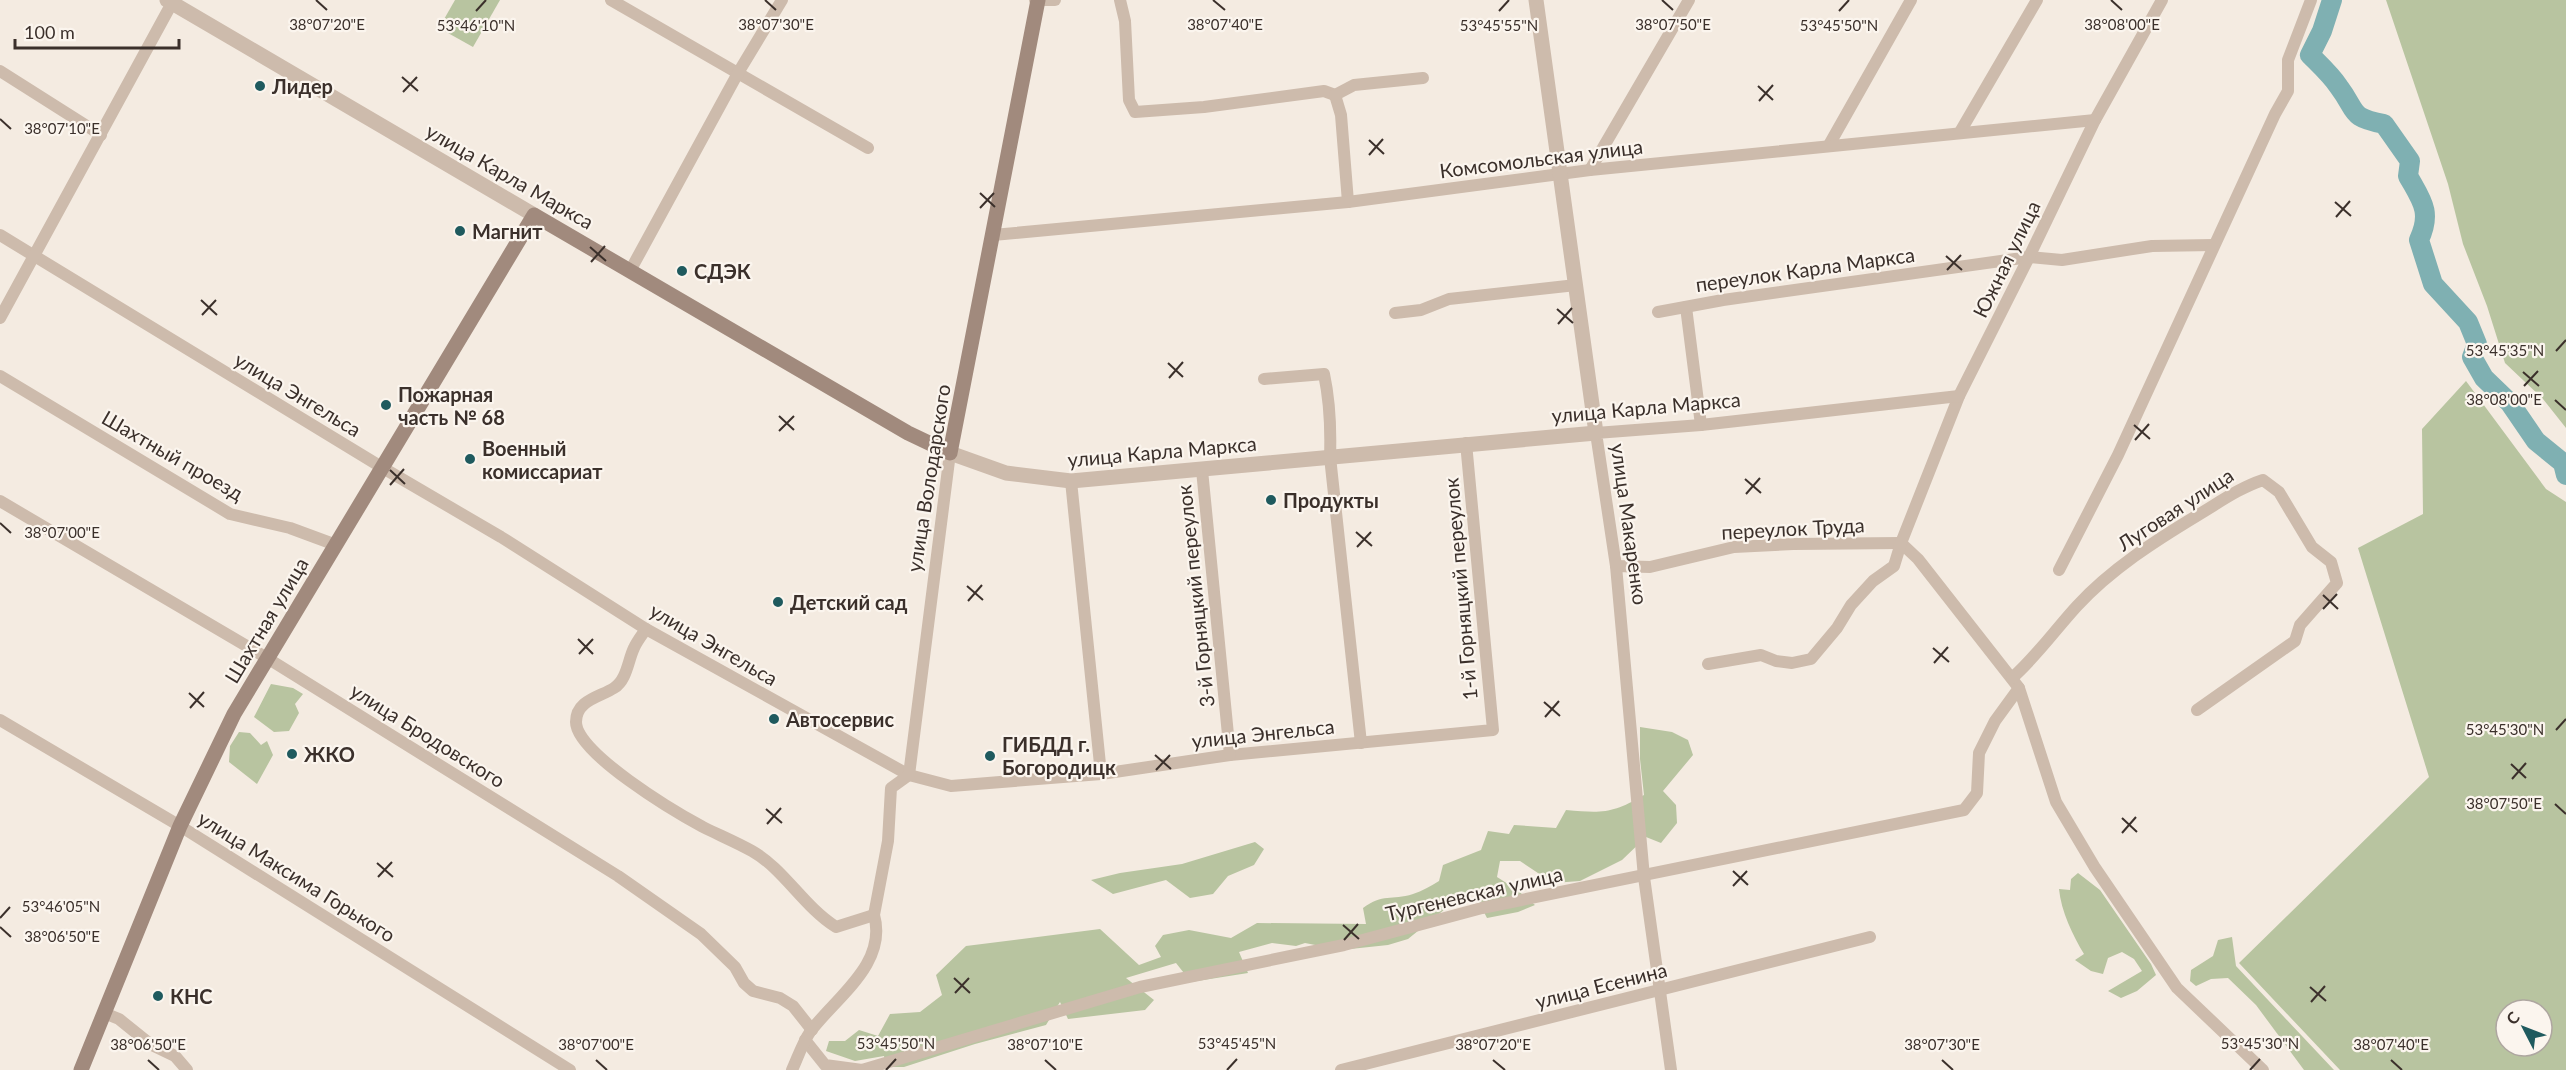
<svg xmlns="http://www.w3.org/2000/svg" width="2566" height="1070" viewBox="0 0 2566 1070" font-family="Lato,sans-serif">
<rect width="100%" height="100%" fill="#f4ebe1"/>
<g fill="#b8c4a0" fill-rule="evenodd">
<path d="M455,0H500L473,47L439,28Z"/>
<path d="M2386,0H2566V428L2543,399L2505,363L2487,306L2463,244L2448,184Z"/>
<path d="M2466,381L2546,489L2566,502V1070H2340L2239,963L2429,777L2358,548L2423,514L2422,429ZM2506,1010H2542V1046H2506Z"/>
<path d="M271,684L293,688L303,694L295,704L299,713L289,731L274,732L254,717Z"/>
<path d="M1640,727L1672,732L1688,740L1693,755L1663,791L1676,805L1677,823L1661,843L1646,837L1622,860L1580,881L1553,883L1520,861H1500L1497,877L1516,889L1535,905L1518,912L1487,918L1474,893L1450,905L1408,939L1388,945L1341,950L1305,943L1296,946L1272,943L1239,952L1248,973L1191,982L1176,963L1126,978L1154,1000L1145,1010L1068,1019L1060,1002L1046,1025L975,1044L904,1067H886L884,1056L855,1061L826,1051L829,1041H845L859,1030L878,1036L890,1014L920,1012L942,995L936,975L966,946L1100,929L1139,965L1161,957L1155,946L1163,935L1189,930L1231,938L1257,923L1366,924L1363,908C1383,893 1391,901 1413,894C1422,891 1431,886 1439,881L1443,865L1481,850L1488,831L1509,834L1514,825L1556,828L1566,810C1602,813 1612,814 1644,795L1640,759Z"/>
<path d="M239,732L250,733L261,745L267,741L273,755L257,784L229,762L230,746Z"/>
<path d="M1255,842L1264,849L1254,865L1228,876L1213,894L1190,898L1166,880L1113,894L1091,880L1120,873L1182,864Z"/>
<path d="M2078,873L2100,890L2151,964L2156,975L2137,991L2121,998L2108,991L2142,971L2134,959L2122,952L2108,958L2103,974L2091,971L2075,960L2084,954C2073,936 2061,911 2059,889L2070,890L2071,879Z"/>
<path d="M2232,937L2236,966L2334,1070H2304L2256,1005L2228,978L2211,979L2196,986L2190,981L2191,970L2213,956L2218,940Z"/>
</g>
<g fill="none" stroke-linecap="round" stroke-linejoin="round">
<path stroke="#7fb0b2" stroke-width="20" d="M2332,0L2322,31L2310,55C2320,65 2331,75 2339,87C2358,112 2348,117 2384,124L2410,161L2408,176C2422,201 2432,212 2419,240L2433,284L2468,322L2477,344L2472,357L2484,378L2510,403L2536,441L2563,463L2566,475"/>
<g stroke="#cdbbac" stroke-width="12">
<path d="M611,0L868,148"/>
<path d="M1035,0H1055"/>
<path d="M1120,0L1125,21L1129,100L1135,112L1204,107L1324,91L1335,95"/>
<path d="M0,71L101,135"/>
<path d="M1335,95L1341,115L1348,202"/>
<path d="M1335,95L1354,85L1423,78"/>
<path d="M1960,132L2037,0"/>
<path d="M1829,145L1911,0"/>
<path d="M1590,170L1689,0"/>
<path d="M0,235L383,468L501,537L646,629L909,775L951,786L1101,774L1230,755L1493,730L1466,443"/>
<path d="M993,235L1348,202L1590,170L2095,120"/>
<path d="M630,271L738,73L782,0"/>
<path d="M1686,307L1701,425"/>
<path d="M1658,312L1723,300L2029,257L2062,260L2152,246L2214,245"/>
<path d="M1395,313L1421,310L1449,299L1576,285"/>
<path d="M0,318L172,3"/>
<path d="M0,376L230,514L290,528L336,545"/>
<path d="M1264,379L1324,374C1330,402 1331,429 1330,457L1361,743"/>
<path d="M1202,470L1230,755"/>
<path d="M1071,481L1101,774"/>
<path d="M0,501L267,658L618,876L701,934L735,967L744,983L753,991L780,998L793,1006L812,1030"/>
<path d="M1901,543L1918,559L2019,688L2056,802L2094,866L2177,988L2263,1070"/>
<path d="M1616,566L1650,567L1734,547L1793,544L1901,543"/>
<path d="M2059,570L2118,455L2275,114L2288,91V60L2311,0"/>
<path d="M646,629C642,635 637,641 634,648C628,660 627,680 614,688C600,697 576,700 576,722C576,753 675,812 703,827C719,835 736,842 752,851C784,869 803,906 836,927L874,915"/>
<path d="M1708,664L1761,655L1776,661L1792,663L1811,659L1837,628L1851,605L1873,581L1894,566L1901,543L1959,396L2029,257L2095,120L2162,0"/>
<path d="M2012,678C2036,657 2055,630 2077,606C2111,569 2155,541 2198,515C2220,502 2239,488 2263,480L2279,492L2312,547L2331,562L2337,583L2300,625L2295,641L2197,710"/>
<path d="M0,720L180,826L570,1070"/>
<path d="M104,1013L119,1019L150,1044L175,1056L187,1070"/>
<path d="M805,1040L825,1065L862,1070L1140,987L1344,945L1482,908L1964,810L1977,793L1979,753L1995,721L2019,688"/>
<path d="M792,1070C798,1057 802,1044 810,1032C835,998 888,964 874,915L888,841L891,788L909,775L950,453"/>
<path d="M1341,1070L1870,937"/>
<path d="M1671,1070L1644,877L1616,566L1596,433L1701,425L1959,396"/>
</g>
<g stroke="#cdbbac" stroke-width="15">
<path d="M167,0L534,215"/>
<path d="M950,453L1006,473L1071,481L1596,433L1536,0"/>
</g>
<path stroke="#a18a7d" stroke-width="15" d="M81,1070L180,826L234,714L534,215L908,433L950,453L1038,0"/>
</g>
<path fill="none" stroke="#3b302b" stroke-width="2" d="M316,0L327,10M765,0L776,10M1213,0L1225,10M1662,0L1673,10M2111,0L2122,10M476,11L486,0M1499,11L1509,0M1839,11L1849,0M402,77L418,91M1758,86L1773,100M403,92L417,77M1759,101L1773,85M0,119L11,129M1369,140L1384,154M1369,155L1383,139M980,193L995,207M2335,202L2351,216M980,208L994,193M2336,217L2350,201M590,247L606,261M1946,256L1962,270M591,262L605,246M1947,270L1961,255M201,300L217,315M1557,309L1573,323M202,315L216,300M1558,324L1572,308M2556,351L2566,340M1168,363L1183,377M2523,372L2539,386M1169,378L1183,362M2524,386L2538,371M2555,400L2566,410M779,416L794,430M2134,425L2150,439M779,431L794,416M2135,440L2149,424M390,470L405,484M1745,479L1761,493M390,485L404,469M1746,494L1760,478M0,523L11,533M1356,532L1372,546M1357,547L1371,532M967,586L983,600M2323,595L2338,609M968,601L982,585M2323,609L2337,594M578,639L593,654M1933,648L1949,662M579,654L593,639M1934,663L1948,647M189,693L204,707M1544,702L1560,716M190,708L204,692M1545,717L1559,701M2556,730L2566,719M1155,755L1171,769M2511,764L2526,778M1156,770L1170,755M2512,779L2526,763M2555,804L2566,814M766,809L782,823M2122,818L2137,832M767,824L781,808M2122,833L2136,817M377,863L393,877M1733,871L1748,885M378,877L392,862M1733,886L1747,871M0,918L10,907M1343,925L1359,939M0,927L11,937M1344,940L1358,924M954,978L970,993M2310,987L2326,1001M955,993L969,978M2311,1002L2325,986M148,1060L159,1070M596,1060L607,1070M1045,1060L1056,1070M1493,1060L1505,1070M1942,1060L1953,1070M2391,1060L2402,1070M886,1070L896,1059M1227,1070L1237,1059M2250,1070L2260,1059"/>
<g fill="#1f5a5e" stroke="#fbf5ee" stroke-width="2">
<circle cx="260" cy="86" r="6"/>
<circle cx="460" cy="231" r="6"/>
<circle cx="682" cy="271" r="6"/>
<circle cx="386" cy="405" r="6"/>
<circle cx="470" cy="459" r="6"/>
<circle cx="1271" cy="500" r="6"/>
<circle cx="778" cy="602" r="6"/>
<circle cx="774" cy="719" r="6"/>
<circle cx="292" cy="754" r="6"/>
<circle cx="990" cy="756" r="6"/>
<circle cx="158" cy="996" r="6"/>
</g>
<g text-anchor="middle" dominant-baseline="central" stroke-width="4.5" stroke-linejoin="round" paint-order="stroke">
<g font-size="20" font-weight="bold" fill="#3b302b" stroke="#fbf5ee" text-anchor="start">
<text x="272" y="86">Лидер</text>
<text x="472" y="231">Магнит</text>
<text x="694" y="271">СДЭК</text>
<text x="398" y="394">Пожарная<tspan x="398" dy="23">часть № 68</tspan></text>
<text x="482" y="448">Военный<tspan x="482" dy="23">комиссариат</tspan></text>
<text x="1283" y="500">Продукты</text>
<text x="790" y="602">Детский сад</text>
<text x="786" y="719">Автосервис</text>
<text x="1002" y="744">ГИБДД г.<tspan x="1002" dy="23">Богородицк</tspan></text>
<text x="304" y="754">ЖКО</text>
<text x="170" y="996">КНС</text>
</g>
<g font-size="20" fill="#3b302b" stroke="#fbf5ee">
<text transform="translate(1541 158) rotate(-7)">Комсомольская улица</text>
<text transform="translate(510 176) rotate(30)">улица Карла Маркса</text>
<text transform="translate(2006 259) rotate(-64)">Южная улица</text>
<text transform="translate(1805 269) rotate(-8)">переулок Карла Маркса</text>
<text transform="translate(298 394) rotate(31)">улица Энгельса</text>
<text transform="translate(1646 407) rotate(-5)">улица Карла Маркса</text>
<text transform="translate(1162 451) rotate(-5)">улица Карла Маркса</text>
<text transform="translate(173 455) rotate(30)">Шахтный проезд</text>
<text transform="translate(928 478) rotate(-81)">улица Володарского</text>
<text transform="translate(2175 509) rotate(-33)">Луговая улица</text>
<text transform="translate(1630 524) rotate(82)">улица Макаренко</text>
<text transform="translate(1793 528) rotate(-3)">переулок Труда</text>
<text transform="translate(1460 589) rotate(-95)">1-й Горняцкий переулок</text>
<text transform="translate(1195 596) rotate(-96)">3-й Горняцкий переулок</text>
<text transform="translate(266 620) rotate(-59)">Шахтная улица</text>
<text transform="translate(714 644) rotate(30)">улица Энгельса</text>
<text transform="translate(1263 733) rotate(-6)">улица Энгельса</text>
<text transform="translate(428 735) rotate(32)">улица Бродовского</text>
<text transform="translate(297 876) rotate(32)">улица Максима Горького</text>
<text transform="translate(1474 893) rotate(-13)">Тургеневская улица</text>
<text transform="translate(1601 985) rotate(-14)">улица Есенина</text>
</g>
</g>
<g font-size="15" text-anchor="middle" fill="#3b302b" stroke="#fbf5ee" stroke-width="4.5" stroke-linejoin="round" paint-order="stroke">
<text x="327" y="30">38°07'20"E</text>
<text x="776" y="30">38°07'30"E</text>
<text x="1225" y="30">38°07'40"E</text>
<text x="1673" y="30">38°07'50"E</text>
<text x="2122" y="30">38°08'00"E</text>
<text x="476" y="31">53°46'10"N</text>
<text x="1499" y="31">53°45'55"N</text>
<text x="1839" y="31">53°45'50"N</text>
<text x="62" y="134">38°07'10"E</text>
<text x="2505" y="356">53°45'35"N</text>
<text x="2504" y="405">38°08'00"E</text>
<text x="62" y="538">38°07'00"E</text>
<text x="2505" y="735">53°45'30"N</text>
<text x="2504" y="809">38°07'50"E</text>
<text x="61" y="912">53°46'05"N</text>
<text x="62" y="942">38°06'50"E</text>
<text x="896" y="1049">53°45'50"N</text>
<text x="1237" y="1049">53°45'45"N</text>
<text x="2260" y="1049">53°45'30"N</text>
<text x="148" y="1050">38°06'50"E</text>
<text x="596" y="1050">38°07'00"E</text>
<text x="1045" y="1050">38°07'10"E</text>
<text x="1493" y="1050">38°07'20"E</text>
<text x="1942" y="1050">38°07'30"E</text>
<text x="2391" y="1050">38°07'40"E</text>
</g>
<g transform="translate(2524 1028) rotate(312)"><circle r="28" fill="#fbf5ee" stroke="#aea6a0" stroke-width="1.5"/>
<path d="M0-4.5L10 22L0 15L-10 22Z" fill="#1f5a5e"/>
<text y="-9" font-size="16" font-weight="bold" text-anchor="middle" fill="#3b302b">С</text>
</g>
<path d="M15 39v9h164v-9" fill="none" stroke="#3b302b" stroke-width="3"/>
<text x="24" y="39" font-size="18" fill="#3b302b" stroke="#fbf5ee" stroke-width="4.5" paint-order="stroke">100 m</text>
</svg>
